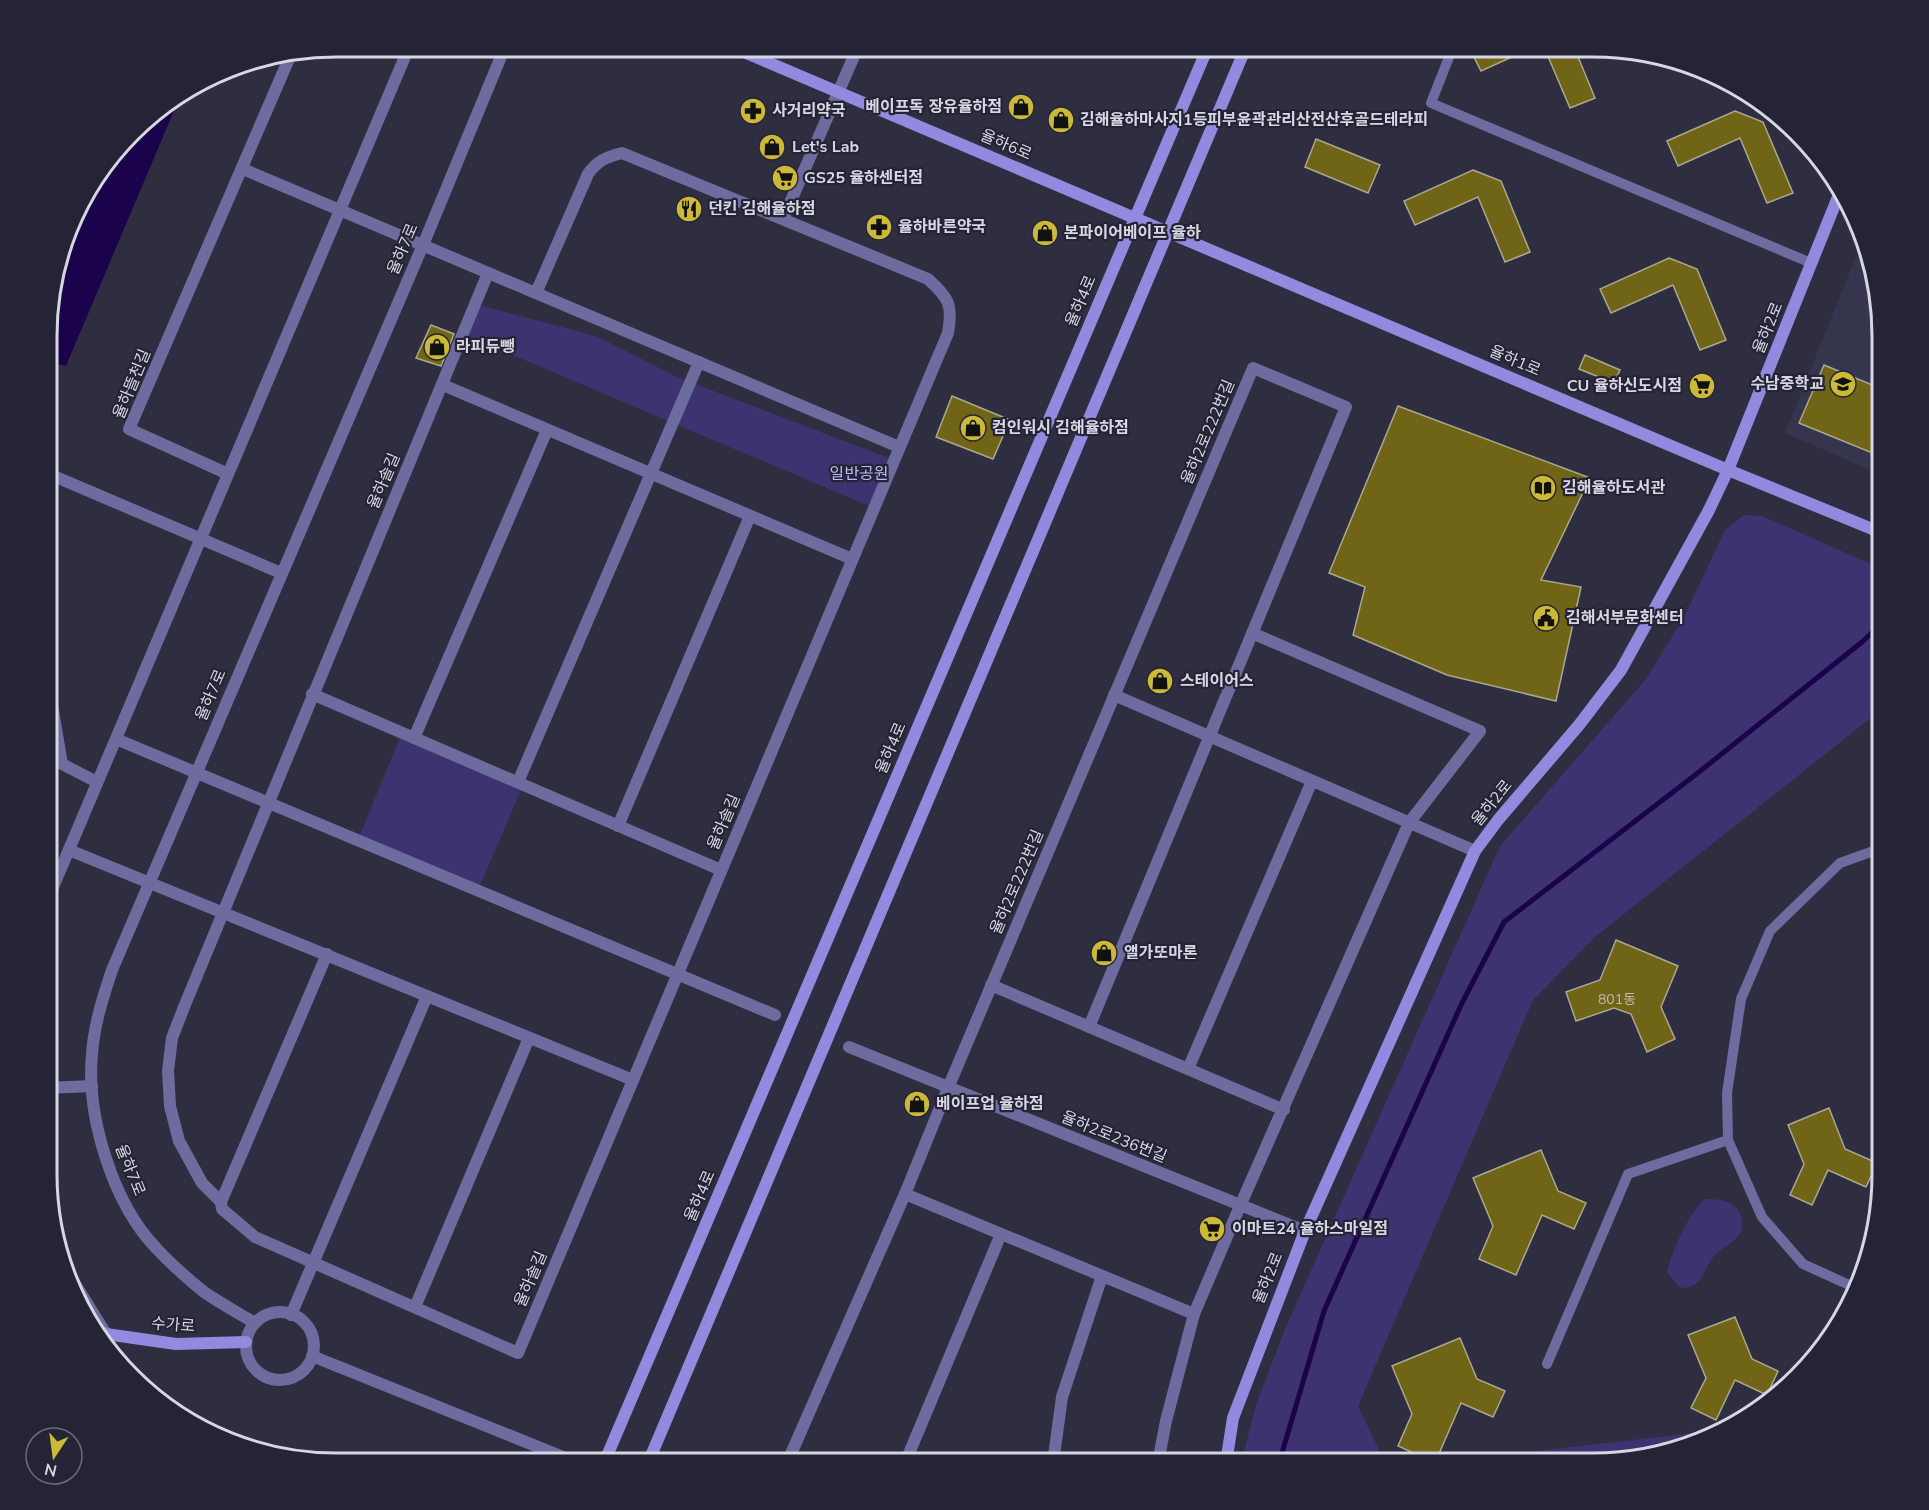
<svg xmlns="http://www.w3.org/2000/svg" width="1929" height="1510" viewBox="0 0 1929 1510" font-family="'Nunito Sans','Noto Sans KR',sans-serif">
<rect width="100%" height="100%" fill="#2f2e41"/>
<path fill="#36354e" d="M1861,244L1882,336V475L1785,433Z"/>
<g fill="#3c3370">
<path d="M475,304L596,336L677,377L894,460L874,508L463,334Z"/>
<path d="M1744,515L1762,516L1882,569V709L1595,937L1533,1000L1358,1406L1383,1458L1407,1463H1241L1256,1405L1285,1329L1500,846L1646,679L1683,619L1725,530Z"/>
<path d="M401,735L522,788L479,888L359,837Z"/>
<path d="M1705,1199C1721,1199 1739,1201 1742,1220C1743,1227 1742,1232 1737,1237C1731,1244 1721,1248 1715,1255C1701,1270 1707,1287 1680,1288L1667,1272C1672,1250 1689,1213 1705,1199Z"/>
<path d="M1720,1430L1704,1441L1593,1463H1483L1544,1450Z"/>
</g>
<path fill="#1b034c" d="M179,99L66,366L53,363L49,353V298L85,192L145,118Z"/>
<g fill="none" stroke-linecap="round" stroke-linejoin="round">
<g stroke="#1b034c" stroke-width="5">
<path d="M49,377L53,363"/>
<path d="M1279,1463L1324,1311L1461,1005L1504,922L1699,772L1862,642L1882,623"/>
</g>
</g>
<g fill="#706416" stroke="#aba891" stroke-width="1.5">
<path d="M1469,47H1534L1481,71Z"/>
<path d="M1544,47H1574L1595,98L1570,108Z"/>
<path d="M1735,111L1763,122L1793,193L1767,203L1740,138L1678,166L1667,141Z"/>
<path d="M1316,139L1380,165L1368,193L1305,167Z"/>
<path d="M1473,170L1501,181L1530,252L1505,262L1478,197L1415,225L1404,201Z"/>
<path d="M1669,258L1697,269L1726,340L1700,350L1673,285L1611,313L1600,289Z"/>
<path d="M431,325L454,334L441,366L416,358Z"/>
<path d="M1585,355L1620,370L1614,383L1579,369Z"/>
<path d="M1824,365L1882,389V457L1799,423Z"/>
<path d="M952,396L1010,420L993,459L936,437Z"/>
<path d="M1398,406L1590,478L1541,580L1581,587L1556,701L1447,675L1353,635L1365,587L1329,573Z"/>
<path d="M1616,940L1678,966L1661,1007L1675,1039L1647,1052L1631,1014L1614,1008L1576,1021L1566,992L1600,980Z"/>
<path d="M1829,1108L1845,1149L1877,1163L1866,1187L1828,1170L1812,1205L1790,1195L1804,1164L1788,1125Z"/>
<path d="M1541,1150L1558,1191L1586,1203L1574,1229L1542,1215L1516,1275L1479,1259L1493,1226L1473,1178Z"/>
<path d="M1735,1317L1752,1359L1778,1371L1767,1395L1735,1380L1716,1420L1691,1408L1706,1378L1688,1335Z"/>
<path d="M1460,1338L1477,1379L1505,1391L1493,1417L1461,1403L1435,1463L1398,1446L1412,1414L1392,1366Z"/>
</g>
<g fill="none" stroke-linecap="round" stroke-linejoin="round">
<g stroke="#6e6b9f" stroke-width="10">
<path d="M1453,47L1431,103L1811,263"/>
<path d="M1858,1289L1803,1264L1762,1217L1728,1140L1727,1093L1741,999L1770,931L1840,863L1882,848"/>
<path d="M1547,1364L1628,1174L1728,1140"/>
</g>
<g stroke="#6e6b9f" stroke-width="12">
<path d="M243,169L899,447"/>
<path d="M783,219L858,47"/>
<path d="M488,273L184,1007L172,1038L168,1071L170,1106L179,1141L202,1183L221,1202L222,1209L255,1237L518,1353L948,333C953,305 949,298 928,279L622,153C606,157 597,161 588,174L536,293"/>
<path d="M443,385L852,559"/>
<path d="M49,474L281,573"/>
<path d="M228,474L129,429L291,54"/>
<path d="M48,578L50,579V693L62,764L97,782"/>
<path d="M312,694L721,870"/>
<path d="M1114,695L1475,851"/>
<path d="M414,738L547,430"/>
<path d="M116,739L775,1015"/>
<path d="M518,782L699,362"/>
<path d="M618,826L750,516"/>
<path d="M69,850L633,1080"/>
<path d="M48,899L407,52L396,47"/>
<path d="M991,985L1284,1110"/>
<path d="M849,1047L1305,1231"/>
<path d="M1188,1069L1312,781"/>
<path d="M47,1088L92,1086"/>
<path d="M905,1194L1194,1314"/>
<path d="M221,1202L327,954"/>
<path d="M70,1276L106,1334"/>
<path d="M415,1307L529,1038"/>
<circle cx="280" cy="1346" r="34"/>
<path d="M291,1315L427,996"/>
<path d="M255,1323C238,1313 220,1303 204,1292C188,1279 171,1264 157,1249C113,1204 86,1116 92,1054C94,1025 103,997 112,970L423,245L505,47"/>
<path d="M312,1356L578,1463"/>
<path d="M787,1463L905,1194L948,1088L1253,368L1346,407L1089,1027"/>
<path d="M905,1463L1001,1234"/>
<path d="M1053,1463L1062,1397L1102,1276"/>
<path d="M1158,1463L1166,1421L1194,1314L1240,1206L1409,823L1480,731L1252,633"/>
</g>
<g stroke="#918ade" stroke-width="12">
<path d="M732,47L1728,470L1882,533"/>
<path d="M99,1331L106,1334L176,1344L246,1342"/>
<path d="M604,1463L1208,47"/>
<path d="M648,1463L1246,47"/>
<path d="M1226,1463L1233,1418L1305,1231L1475,851L1498,820L1579,725L1621,670L1709,510L1728,470L1840,192"/>
</g>
</g>
<defs>
<symbol id="shop-disc" viewBox="-11 -11 22 22"><circle r="9.5" fill="#ccb938" stroke="#252436"/><path d="M-5-2.5h2.3a2.7 3.5 0 0 1 5.4 0H5L5.5 6h-11ZM-1.5-2.5h3a1.5 2.3 0 0 0-3 0Z" fill="#111"/></symbol>
<symbol id="pharmacy-disc" viewBox="-11 -11 22 22"><circle r="9.5" fill="#ccb938" stroke="#252436"/><path d="M-2-6h4v4h4v4h-4v4h-4v-4h-4v-4h4Z" fill="#111"/></symbol>
<symbol id="supermarket-disc" viewBox="-11 -11 22 22"><circle r="9.5" fill="#ccb938" stroke="#252436"/><path d="M-6-5.5h2.5l.6 2H6L4.5 2H-2.5L-4.4-4H-6ZM-1.5 3.2a1.3 1.3 0 1 0 .1 0ZM3 3.2a1.3 1.3 0 1 0 .1 0Z" fill="#111"/></symbol>
<symbol id="restaurant-disc" viewBox="-11 -11 22 22"><circle r="9.5" fill="#ccb938" stroke="#252436"/><path d="M-5-6h1v4h1v-4h1v4h1v-4h1v5L-1.5 .5V6h-2V.5L-5-1ZM5-6V6H3V1.5H1.5Q1.5-4 5-6Z" fill="#111"/></symbol>
<symbol id="school-disc" viewBox="-11 -11 22 22"><circle r="9.5" fill="#ccb938" stroke="#252436"/><path d="M0-5L7-2L0 1L-7-2ZM-4 1L0 2.5L4 1V4Q0 6-4 4Z" fill="#111"/></symbol>
<symbol id="library-disc" viewBox="-11 -11 22 22"><circle r="9.5" fill="#ccb938" stroke="#252436"/><path d="M-6-4Q-3-5.5-.7-3.5V5Q-3 3-6 4ZM6-4Q3-5.5 .7-3.5V5Q3 3 6 4Z" fill="#111"/></symbol>
<symbol id="civic-disc" viewBox="-11 -11 22 22"><circle r="9.5" fill="#ccb938" stroke="#252436"/><path d="M-.6-6.5H3V-4.5H.6V-3L4-1V1h2V6H-6V1h2V-1L-.6-3ZM-1.2 2.5V6h2.4V2.5Z" fill="#111"/></symbol>
</defs>
<g fill-rule="evenodd">
<use href="#shop-disc" x="1006" y="92" width="30" height="30"/>
<use href="#pharmacy-disc" x="738" y="96" width="30" height="30"/>
<use href="#shop-disc" x="1046" y="105" width="30" height="30"/>
<use href="#shop-disc" x="757" y="132" width="30" height="30"/>
<use href="#supermarket-disc" x="770" y="163" width="30" height="30"/>
<use href="#restaurant-disc" x="674" y="194" width="30" height="30"/>
<use href="#pharmacy-disc" x="864" y="212" width="30" height="30"/>
<use href="#shop-disc" x="1030" y="218" width="30" height="30"/>
<use href="#shop-disc" x="422" y="332" width="30" height="30"/>
<use href="#school-disc" x="1828" y="369" width="30" height="30"/>
<use href="#supermarket-disc" x="1687" y="371" width="30" height="30"/>
<use href="#shop-disc" x="958" y="413" width="30" height="30"/>
<use href="#library-disc" x="1528" y="473" width="30" height="30"/>
<use href="#civic-disc" x="1531" y="603" width="30" height="30"/>
<use href="#shop-disc" x="1145" y="666" width="30" height="30"/>
<use href="#shop-disc" x="1089" y="938" width="30" height="30"/>
<use href="#shop-disc" x="902" y="1089" width="30" height="30"/>
<use href="#supermarket-disc" x="1197" y="1214" width="30" height="30"/>
</g>
<g text-anchor="middle" dominant-baseline="central" stroke-width="4.5" stroke-linejoin="round" paint-order="stroke">
<g font-size="14" fill="#bdbab0">
<text x="1617" y="999">801동</text>
</g>
<g font-size="16" font-weight="bold" fill="#d7d7e3" stroke="#252436" text-anchor="start">
<text x="1002" y="107" text-anchor="end">베이프독 장유율하점</text>
<text x="772" y="111">사거리약국</text>
<text x="1080" y="120">김해율하마사지1등피부윤곽관리산전산후골드테라피</text>
<text x="792" y="147">Let's Lab</text>
<text x="804" y="178">GS25 율하센터점</text>
<text x="708" y="209">던킨 김해율하점</text>
<text x="898" y="227">율하바른약국</text>
<text x="1064" y="233">본파이어베이프 율하</text>
<text x="456" y="347">라피듀뺑</text>
<text x="1824" y="384" text-anchor="end">수남중학교</text>
<text x="1682" y="386" text-anchor="end">CU 율하신도시점</text>
<text x="992" y="428">컴인워시 김해율하점</text>
<text x="1562" y="488">김해율하도서관</text>
<text x="1566" y="618">김해서부문화센터</text>
<text x="1180" y="681">스테이어스</text>
<text x="1124" y="953">앨가또마론</text>
<text x="936" y="1104">베이프업 율하점</text>
<text x="1232" y="1229">이마트24 율하스마일점</text>
</g>
<g font-size="16" fill="#d7d7e3" stroke="#252436">
<text transform="translate(1006 145) rotate(23)">율하6로</text>
<text transform="translate(403 249) rotate(-67)">율하7로</text>
<text transform="translate(1081 301) rotate(-67)">율하4로</text>
<text transform="translate(1768 328) rotate(-68)">율하2로</text>
<text transform="translate(1515 361) rotate(23)">율하1로</text>
<text transform="translate(132 384) rotate(-68)">율하뜰천길</text>
<text transform="translate(1208 432) rotate(-67)">율하2로222번길</text>
<text transform="translate(384 481) rotate(-67)">율하솔길</text>
<text transform="translate(211 695) rotate(-67)">율하7로</text>
<text transform="translate(891 748) rotate(-67)">율하4로</text>
<text transform="translate(1492 803) rotate(-51)">율하2로</text>
<text transform="translate(724 822) rotate(-67)">율하솔길</text>
<text transform="translate(1017 882) rotate(-67)">율하2로222번길</text>
<text transform="translate(1114 1137) rotate(22)">율하2로236번길</text>
<text transform="translate(130 1170) rotate(68)">율하7로</text>
<text transform="translate(700 1196) rotate(-67)">율하4로</text>
<text transform="translate(1268 1278) rotate(-68)">율하2로</text>
<text transform="translate(531 1279) rotate(-67)">율하솔길</text>
<text transform="translate(173 1325) rotate(4)">수가로</text>
</g>
<g font-size="16" fill="#bdbafa" stroke="#252436">
<text x="859" y="474">일반공원</text>
</g>
</g>
<path d="M0 0H1929V1510H0ZM336 57H1593A279 279 0 0 1 1872 336V1174A279 279 0 0 1 1593 1453H336A279 279 0 0 1 57 1174V336A279 279 0 0 1 336 57Z" fill="#252436" fill-rule="evenodd"/>
<path fill="none" stroke="#d7d7e3" stroke-width="3" d="M336 57H1593A279 279 0 0 1 1872 336V1174A279 279 0 0 1 1593 1453H336A279 279 0 0 1 57 1174V336A279 279 0 0 1 336 57Z"/>
<g transform="translate(54 1456) rotate(193)"><circle r="28" fill="#252436" stroke="#6c6c7b" stroke-width="1.5"/>
<path d="M0-4.5L10 22L0 15L-10 22Z" fill="#ccb938"/>
<text y="-9" font-size="16" font-weight="bold" text-anchor="middle" fill="#d7d7e3">N</text>
</g>
</svg>
